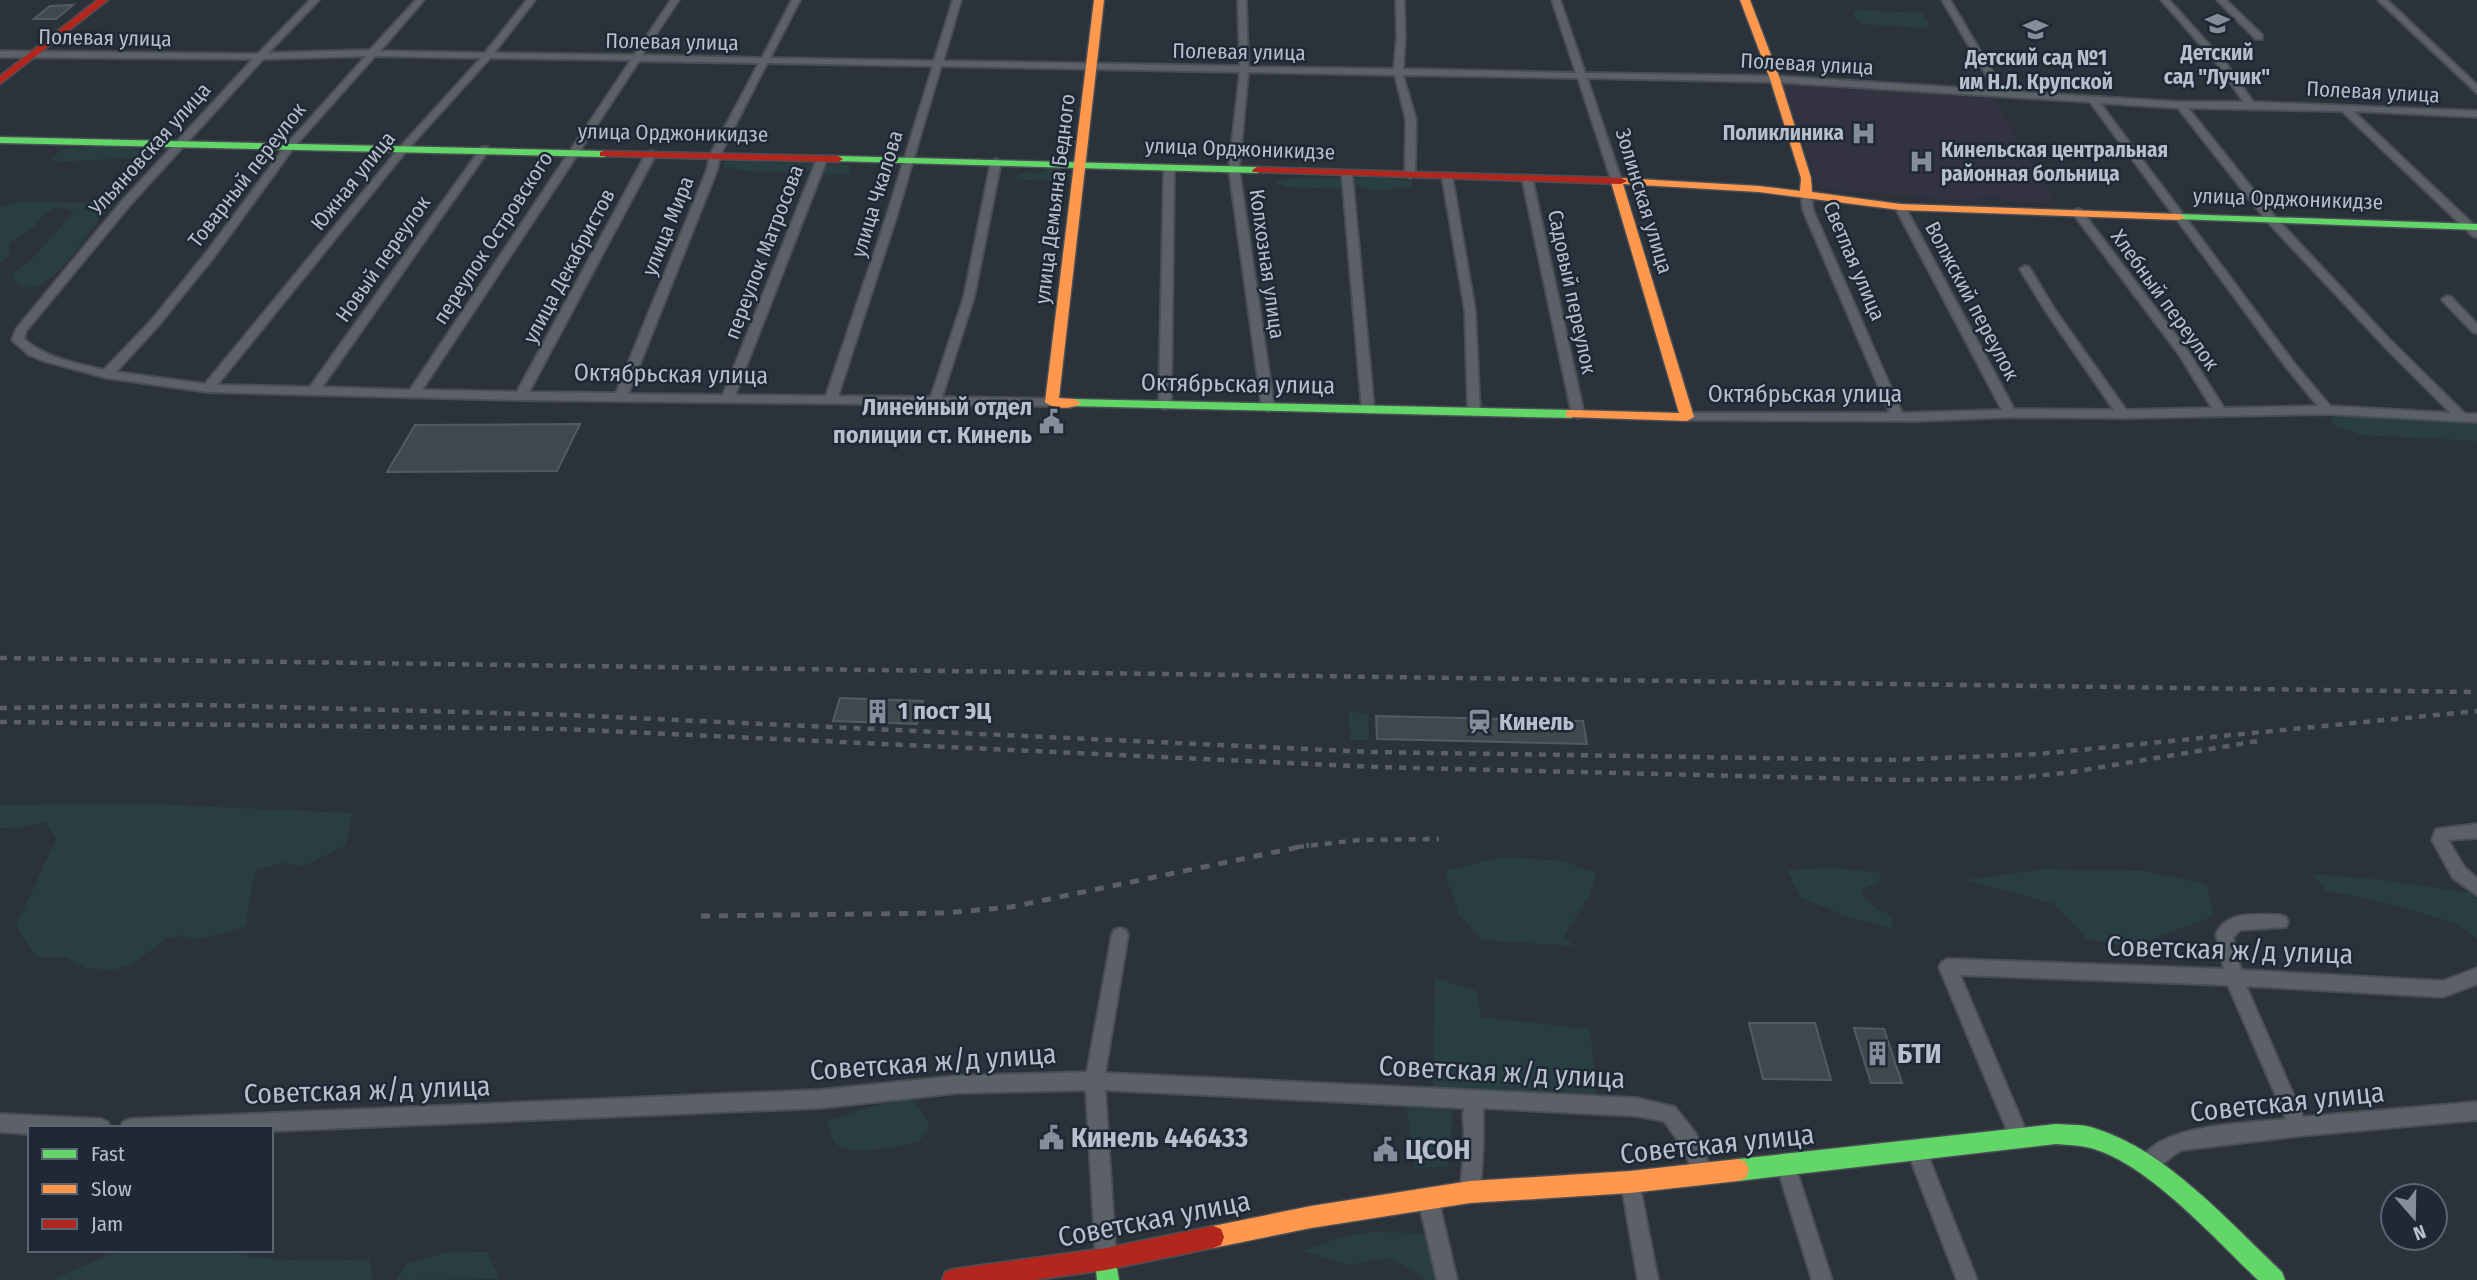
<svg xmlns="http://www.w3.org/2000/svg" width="2477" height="1280" viewBox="0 0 2477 1280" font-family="'Fira Sans Condensed',sans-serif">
<rect width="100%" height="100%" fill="#2b323a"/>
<path fill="#323240" d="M1782,84L1929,90L1932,94L1993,98L2056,203L2002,202L1999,197H1977L1979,202L1820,189Z"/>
<g fill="#283e40">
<path d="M1860,10L1922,13L1931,26L1922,28L1863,24L1858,22L1853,14L1854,11Z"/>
<path d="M97,147L129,148L156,153L153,157L53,162L52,158L63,148Z"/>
<path d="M725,161L848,165L851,172C829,181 819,169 798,170C793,170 792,172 787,172C769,174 741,171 722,167Z"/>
<path d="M1048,167L1060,169L1072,176C1054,183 1036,181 1018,179L1016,176L1026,172L1039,174Z"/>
<path d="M1309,177C1343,181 1379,173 1412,182V187L1375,191L1353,184L1338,189L1285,187L1273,180Z"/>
<path d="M110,199L115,202C107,212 97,221 89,232C76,251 38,309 12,279L16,270L32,259L74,212C53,200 46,214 33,227C26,233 17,238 9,243V257L0,263V207C27,198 45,202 71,203C84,203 97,200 110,199Z"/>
<path d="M2395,416L2477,422V441L2361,435L2332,424L2333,417Z"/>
<path d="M1349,712L1368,713L1369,740H1350Z"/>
<path d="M153,804L352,813L346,845L305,866L283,863L257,870L251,890L246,926L209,937L195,939L180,935L167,939L134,962L114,970L85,968L66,957H36L16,926L56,839L45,822L16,829L0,828V805Z"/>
<path d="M1501,857L1564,861L1596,873L1590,895L1564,935L1573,946L1482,940L1459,915L1444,871Z"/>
<path d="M1837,868L1882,873L1878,883L1860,890L1869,903L1891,916L1893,929L1845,916L1800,897L1787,870Z"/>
<path d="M2045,869L2144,871L2207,884L2214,916L2131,947L2087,939L2054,904L1965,880Z"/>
<path d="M2313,874L2384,880L2471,893L2477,897V939L2454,923L2399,906L2325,890Z"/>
<path d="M1435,978L1477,991L1481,1017L1590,1029L1597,1095L1433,1089Z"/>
<path d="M911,1098L930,1125L919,1142C902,1146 844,1158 834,1142C830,1136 829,1127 827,1121L869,1107Z"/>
<path d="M1407,1108L1453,1110L1448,1167L1414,1168Z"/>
<path d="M1372,1232L1422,1233L1441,1250L1447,1280H1423L1422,1275L1389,1258L1347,1265L1304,1251L1341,1237Z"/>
<path d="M120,1250H225C254,1263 335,1261 369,1259L373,1280H52Z"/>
<path d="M452,1251L487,1252L500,1279L396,1280L407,1263Z"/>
</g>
<g fill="#40474d" stroke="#535a61" stroke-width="2">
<path d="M73,5L56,19H34L50,6Z"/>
<path d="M580,424L557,471L387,472L415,425Z"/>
<path d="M840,698L923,701L917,724L833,721Z"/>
<path d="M1376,716L1583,721L1587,744L1377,739Z"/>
<path d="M1749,1023H1815L1831,1080L1763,1079Z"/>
<path d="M1854,1028L1884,1029L1902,1083H1871Z"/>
</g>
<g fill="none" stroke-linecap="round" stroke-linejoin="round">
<defs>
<g id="street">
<path d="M310,0H319L268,53L370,50L416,0H424L380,51L485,53L527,0H535L494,53L634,55L671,0H679L642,55L762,58L792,0H800L770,58L934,61L953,0H961L943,61L1240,66L1238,0H1246L1248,67L1394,69L1397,36L1396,0H1404L1405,36L1403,69L1576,73L1552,0H1560L1585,73L1775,76L1995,90L1942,0H1950L2004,91L2181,102H2244L2219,66L2161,0H2169L2225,62L2253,102L2477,111V117L2353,111L2477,228V237L2473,236L2342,111L2188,108L2275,217L2391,341L2465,414H2477V422L2327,414L2123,418L2010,417L1917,421L1683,420L1681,417L1683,414L1687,413H1890L1803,210L1801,193L1806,190L1811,193L1813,210L1902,413L2002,410L1895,207L1900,204L1905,207L2014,409L2114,410L2045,310L2020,269L2025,266L2029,267L2055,310L2126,410L2212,408L2178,353L2072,212L2077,209L2081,210L2187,350L2224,408L2318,406L2286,367L2090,102L1775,82L1587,78L1622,182L1617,185L1612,182L1578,78L1403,75L1416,120L1415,175L1410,178L1405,175L1406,120L1395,75L1248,72L1239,169L1274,407L1268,411L1262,407L1229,169L1240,72L941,66L896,218L838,396L931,397L964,297L991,162L996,159L1001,162L974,297L942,397L1056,399V405L1052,406L521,400L208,392L107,378L44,361L29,355L12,340L17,328L122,201L253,59L0,57V51L258,54ZM366,56L288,143L206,253L150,322L104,370C76,363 47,359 24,339L26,331L130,205L263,59ZM375,56L481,58L401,146L205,384L116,372L158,326L214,257L294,147ZM490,58L631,60L410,390L322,387L488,151V147H482L310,387L217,385L407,150ZM639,61L759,63L710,155L707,170L616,393L529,392L656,154L651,151L646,154L517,392L422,390ZM767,63L933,66L886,218L826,396L735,395L827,159L822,156L817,159L723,395L628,394L717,170L720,155ZM2100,103L2178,108L2267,221L2383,345L2451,413L2330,406L2294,363Z"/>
<path d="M2217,0H2226L2262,35V39H2256Z"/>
<path d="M2378,0H2387L2477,85V93Z"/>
<path d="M1169,165L1174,168L1171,405L1165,409L1159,405L1164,168Z"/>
<path d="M1347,171L1352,174L1374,409L1368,413L1362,409L1342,174Z"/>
<path d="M1447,173L1452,176L1475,310L1480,412L1474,416L1468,412L1465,310L1442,176Z"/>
<path d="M1527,175L1532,178L1584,414L1578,418L1572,414L1522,178Z"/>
<path d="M2447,296L2451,297L2477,324V333L2473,332L2443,301L2442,299Z"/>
<path d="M2477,824V838L2448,840L2465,868L2477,878V895L2453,878L2432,840L2436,829Z"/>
<path d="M2280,915L2286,917L2288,922L2286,927L2240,930L2233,937L2241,970L2443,981L2477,968V984L2443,997L2246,986L2303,1117L2477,1102V1120L2298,1136L2182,1150C2169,1156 2160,1169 2147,1174L2140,1172L2138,1165C2155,1123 2246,1124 2286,1119L2228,985L1960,975L2028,1136L2026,1142L2019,1145L2012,1142L1939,967L1942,962L1948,959L2224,969L2216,934C2227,910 2257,915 2280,915Z"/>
<path d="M1120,928L1126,930L1128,935L1105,1073L1636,1098L1675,1107L1696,1134L1713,1174L1711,1181L1704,1183L1697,1181L1682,1146L1664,1121L1636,1116L1483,1108V1146L1480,1192L1477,1199L1470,1202L1463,1199L1460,1192L1465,1146L1463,1113L1465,1108L1105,1090L1116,1259L1113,1266L1106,1269L1099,1266L1096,1259L1086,1090L957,1093L820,1108L271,1131V1128H121L123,1122L130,1119L820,1090L957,1076L1087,1072L1112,935L1114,930Z"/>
<path d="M0,1114L101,1119L108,1122L110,1128H30V1134L0,1132Z"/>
<path d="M1916,1141L1923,1143L1977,1280H1957L1907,1150L1909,1143Z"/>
<path d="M1786,1157L1793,1159L1795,1166L1832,1280H1812L1777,1166L1779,1159Z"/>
<path d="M1630,1173L1637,1175L1639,1182L1658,1280H1638L1621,1182L1623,1175Z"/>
<path d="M1428,1188L1435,1191L1438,1198L1457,1280H1437L1418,1198L1421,1191Z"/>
</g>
<g id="fast">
<path d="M0,137L604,151L609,154L604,157L0,143Z"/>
<path d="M838,156L1257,167L1262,170L1257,173L834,161V157Z"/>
<path d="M2179,214L2477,224V230L2175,219V215Z"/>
<path d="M1074,399L1571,410L1578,414L1571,418L1069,406V400Z"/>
<path d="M2056,1124C2068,1125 2082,1124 2094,1128C2166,1150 2228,1221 2282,1272L2285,1280H2258C2215,1239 2150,1166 2094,1149C2082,1145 2068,1145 2056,1144L1738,1181L1730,1178L1727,1170L1730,1162L1738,1159Z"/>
<path d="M1106,1248L1114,1251L1119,1280H1097L1095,1259L1098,1251Z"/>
</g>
<g id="slow">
<path d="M1094,0H1104L1059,398L1074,399L1081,403C1073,410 1053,409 1045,402Z"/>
<path d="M1740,0H1750L1780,79L1811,178L1812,192L1900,204L2179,214L2185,217L2179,220L1900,210L1759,192L1623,184L1694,417L1687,421L1566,417V411L1571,410L1679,413L1611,182L1613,180L1621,178L1759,186L1800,191L1801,178L1770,79Z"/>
<path d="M1738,1159L1746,1162L1749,1170L1746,1178L1738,1181L1630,1193L1470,1203L1311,1228L1213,1248L1205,1245L1202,1237L1205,1229L1213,1226L1311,1206L1470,1181L1630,1171Z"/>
</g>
<g id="jam">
<path d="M97,0H108L0,84V76Z"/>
<path d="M604,151L838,156L843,159L838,162L600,156V152Z"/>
<path d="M1257,167L1621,178L1627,181L1621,184L1253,172L1252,170Z"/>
<path d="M1213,1226L1221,1229L1224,1237L1221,1245L1213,1248L1106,1270L1034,1280H942L945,1272L953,1269L1106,1248Z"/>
</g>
</defs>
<use href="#street" stroke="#494e55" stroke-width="4"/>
<use href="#fast" stroke="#494e55" stroke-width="3"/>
<use href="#slow" stroke="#494e55" stroke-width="3"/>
<use href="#jam" stroke="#494e55" stroke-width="3"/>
<use href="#street" fill="#5c6168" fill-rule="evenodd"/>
<use href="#fast" fill="#63d668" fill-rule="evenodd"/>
<use href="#slow" fill="#ff974d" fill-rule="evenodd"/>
<use href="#jam" fill="#b3261e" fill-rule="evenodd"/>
<g stroke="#5a5f66" stroke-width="4.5" stroke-dasharray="7 7" stroke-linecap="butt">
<path d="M0,658L2477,692"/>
<path d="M0,708L204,705L569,715L1372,752L1891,760L2038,754L2477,711"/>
<path d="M0,722L563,729L1375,767L1902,780L2016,778L2072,772L2264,740"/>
<path d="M1297,847L1360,840L1439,839"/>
</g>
<path stroke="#5a5f66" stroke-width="5" stroke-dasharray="9 9" stroke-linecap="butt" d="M701,916L945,913L1011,907L1309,845"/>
</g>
<defs>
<symbol id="school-bare" viewBox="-9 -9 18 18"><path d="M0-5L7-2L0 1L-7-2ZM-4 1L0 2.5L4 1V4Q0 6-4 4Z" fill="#858e98" stroke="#1e2935" stroke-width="2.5" paint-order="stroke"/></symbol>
<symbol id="hospital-bare" viewBox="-9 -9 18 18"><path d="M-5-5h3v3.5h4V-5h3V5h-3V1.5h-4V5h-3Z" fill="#858e98" stroke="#1e2935" stroke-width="2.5" paint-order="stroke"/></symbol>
<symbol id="civic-bare" viewBox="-9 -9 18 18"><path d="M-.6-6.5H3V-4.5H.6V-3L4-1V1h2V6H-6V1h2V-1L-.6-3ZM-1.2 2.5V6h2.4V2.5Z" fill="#858e98" stroke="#1e2935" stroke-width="2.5" paint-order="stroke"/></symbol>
<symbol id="building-bare" viewBox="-9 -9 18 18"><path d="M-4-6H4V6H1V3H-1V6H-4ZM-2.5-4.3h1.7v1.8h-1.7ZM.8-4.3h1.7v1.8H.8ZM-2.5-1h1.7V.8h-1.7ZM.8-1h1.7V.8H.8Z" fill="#858e98" stroke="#1e2935" stroke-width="2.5" paint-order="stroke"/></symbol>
<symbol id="station-bare" viewBox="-9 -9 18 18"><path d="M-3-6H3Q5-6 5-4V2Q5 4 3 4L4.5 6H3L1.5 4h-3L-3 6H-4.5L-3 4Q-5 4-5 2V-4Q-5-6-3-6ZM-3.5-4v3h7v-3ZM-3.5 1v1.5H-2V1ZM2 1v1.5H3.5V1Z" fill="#858e98" stroke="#1e2935" stroke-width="2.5" paint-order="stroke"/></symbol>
</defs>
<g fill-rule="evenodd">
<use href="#school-bare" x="2200" y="6" width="35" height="35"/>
<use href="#school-bare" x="2018" y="12" width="35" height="35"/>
<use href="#hospital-bare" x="1846" y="116" width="35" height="35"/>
<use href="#hospital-bare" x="1904" y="144" width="35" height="35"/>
<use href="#civic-bare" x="1034" y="404" width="35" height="35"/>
<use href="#building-bare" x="860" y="694" width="35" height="35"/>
<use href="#station-bare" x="1462" y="704" width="35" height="35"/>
<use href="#building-bare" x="1860" y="1036" width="35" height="35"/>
<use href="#civic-bare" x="1034" y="1120" width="35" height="35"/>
<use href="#civic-bare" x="1368" y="1132" width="35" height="35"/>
</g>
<g text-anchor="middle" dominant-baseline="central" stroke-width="5" stroke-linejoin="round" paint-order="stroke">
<g font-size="21" fill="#b6bfcb" stroke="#1e2935">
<text transform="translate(105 38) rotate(1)">Полевая улица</text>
<text transform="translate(672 42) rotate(1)">Полевая улица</text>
<text transform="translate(1239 52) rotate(1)">Полевая улица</text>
<text transform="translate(1807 64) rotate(3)">Полевая улица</text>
<text transform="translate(2373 92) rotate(3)">Полевая улица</text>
<text transform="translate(673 133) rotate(1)">улица Орджоникидзе</text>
<text transform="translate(150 149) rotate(-48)">Ульяновская улица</text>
<text transform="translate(1240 149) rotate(2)">улица Орджоникидзе</text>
<text transform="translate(247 175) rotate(-52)">Товарный переулок</text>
<text transform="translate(353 181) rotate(-51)">Южная улица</text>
<text transform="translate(877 194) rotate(-73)">улица Чкалова</text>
<text transform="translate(1055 199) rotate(-83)">улица Демьяна Бедного</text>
<text transform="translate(2288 199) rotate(2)">улица Орджоникидзе</text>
<text transform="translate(1644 201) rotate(73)">Золинская улица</text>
<text transform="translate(668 226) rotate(-68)">улица Мира</text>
<text transform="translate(493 238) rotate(-57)">переулок Островского</text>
<text transform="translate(764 252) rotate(-69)">переулок Матросова</text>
<text transform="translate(383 259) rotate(-55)">Новый переулок</text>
<text transform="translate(1854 261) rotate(67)">Светлая улица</text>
<text transform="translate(1267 264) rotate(82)">Колхозная улица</text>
<text transform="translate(569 266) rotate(-62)">улица Декабристов</text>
<text transform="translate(1572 292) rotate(78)">Садовый переулок</text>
<text transform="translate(2165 300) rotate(54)">Хлебный переулок</text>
<text transform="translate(1972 301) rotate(62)">Волжский переулок</text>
</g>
<g font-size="21" font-weight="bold" fill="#b6bfcb" stroke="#1e2935">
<text x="2217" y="53">Детский<tspan x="2217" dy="24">сад "Лучик"</tspan></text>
<text x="2036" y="58">Детский сад №1<tspan x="2036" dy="24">им Н.Л. Крупской</tspan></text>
<text x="1844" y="133" text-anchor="end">Поликлиника</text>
<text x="1941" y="150" text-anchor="start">Кинельская центральная<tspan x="1941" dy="24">районная больница</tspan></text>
</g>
<g font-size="24" fill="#b6bfcb" stroke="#1e2935">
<text transform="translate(671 374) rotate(1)">Октябрьская улица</text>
<text transform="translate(1238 384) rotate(1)">Октябрьская улица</text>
<text x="1805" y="394">Октябрьская улица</text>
</g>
<g font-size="24" font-weight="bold" fill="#b6bfcb" stroke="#1e2935" text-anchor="start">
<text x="1032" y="407" text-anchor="end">Линейный отдел<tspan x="1032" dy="28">полиции ст. Кинель</tspan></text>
<text x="898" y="711">1 пост ЭЦ</text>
<text x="1499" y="722">Кинель</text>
</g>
<g font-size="28" fill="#b6bfcb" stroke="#1e2935">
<text transform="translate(2230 950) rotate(2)">Советская ж/д улица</text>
<text transform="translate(933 1062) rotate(-4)">Советская ж/д улица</text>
<text transform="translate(1502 1072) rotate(3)">Советская ж/д улица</text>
<text transform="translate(367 1090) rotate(-2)">Советская ж/д улица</text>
<text transform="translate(2287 1102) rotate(-6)">Советская улица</text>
<text transform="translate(1717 1144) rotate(-6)">Советская улица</text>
<text transform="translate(1154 1219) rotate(-11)">Советская улица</text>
</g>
<g font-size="28" font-weight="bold" fill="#b6bfcb" stroke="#1e2935" text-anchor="start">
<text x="1897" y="1053">БТИ</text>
<text x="1071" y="1137">Кинель 446433</text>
<text x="1405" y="1149">ЦСОН</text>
</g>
</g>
<rect x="28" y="1126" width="245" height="126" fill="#1e2935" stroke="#5b6571" stroke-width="2"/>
<rect x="42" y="1149" width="35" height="10" fill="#63d668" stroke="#5b6571" stroke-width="2"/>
<text x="91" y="1161" font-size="21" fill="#b6bfcb">Fast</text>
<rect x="42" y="1184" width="35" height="10" fill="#ff974d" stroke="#5b6571" stroke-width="2"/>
<text x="91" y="1196" font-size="21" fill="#b6bfcb">Slow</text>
<rect x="42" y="1219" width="35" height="10" fill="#b3261e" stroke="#5b6571" stroke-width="2"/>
<text x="91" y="1231" font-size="21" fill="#b6bfcb">Jam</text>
<g transform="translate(2414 1217) rotate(160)"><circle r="33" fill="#1e2935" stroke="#5b6571" stroke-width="2"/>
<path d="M0-5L12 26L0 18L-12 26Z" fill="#858e98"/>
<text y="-10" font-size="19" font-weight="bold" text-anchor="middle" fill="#b6bfcb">N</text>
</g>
</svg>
